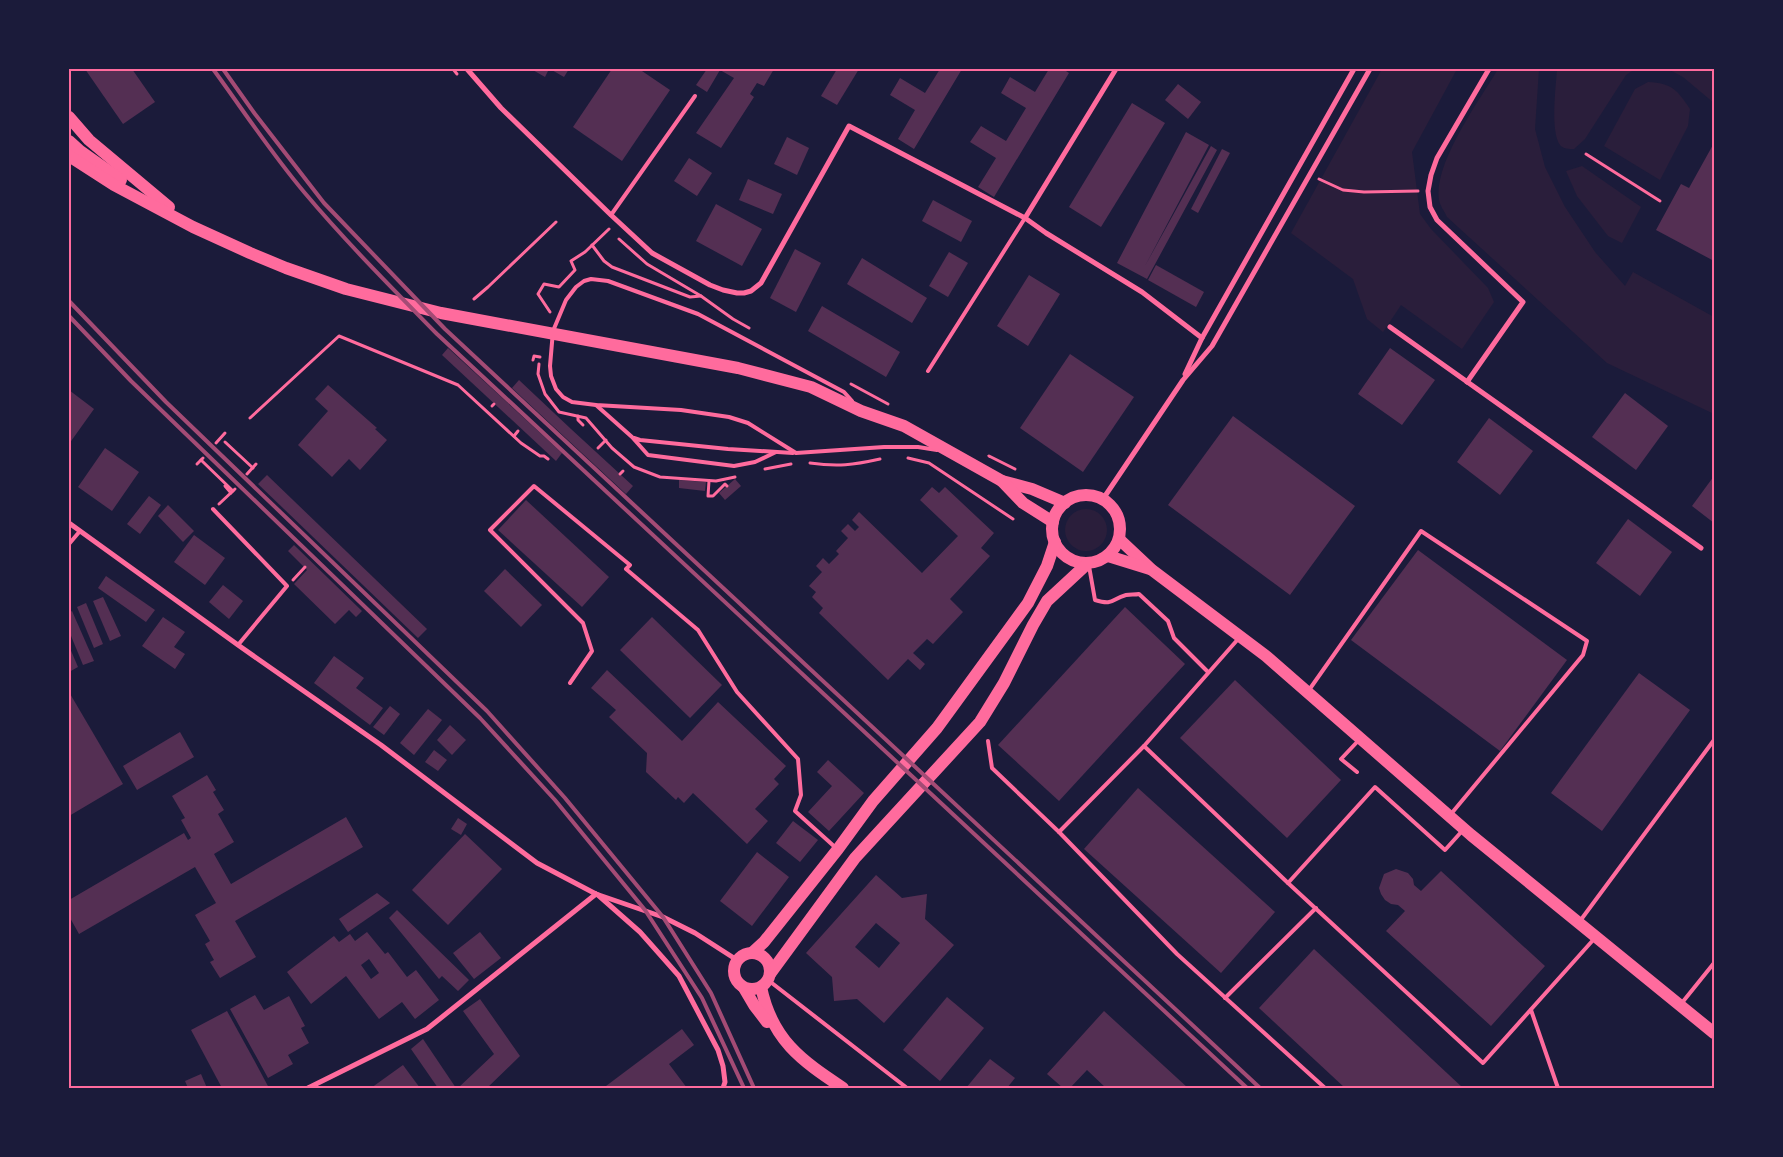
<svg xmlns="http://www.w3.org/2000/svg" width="1783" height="1157" viewBox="0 0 1783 1157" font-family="Barlow,sans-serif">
<rect width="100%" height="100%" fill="#1b1b3a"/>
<g fill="#2a1e3b">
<path d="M1382,69H1457L1412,152L1420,214L1431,229L1488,288L1494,302L1462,349L1401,305L1383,332L1367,319L1353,279L1291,233Z"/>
<path d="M1498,69H1539L1535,129L1545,167L1565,207L1595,252L1625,286L1633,272L1714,317V414L1607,363L1447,217C1445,212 1440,206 1439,200C1433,164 1479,101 1498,69Z"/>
<path d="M1557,69H1635L1626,75L1585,139L1574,149C1569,149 1563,149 1560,145C1550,131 1556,86 1557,69Z"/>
<path d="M1668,69H1714V103L1683,77Z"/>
<path d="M1648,82C1672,83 1677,90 1690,109L1688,126L1660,180L1604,146L1635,89Z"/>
<path d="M1582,166L1641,207L1622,243L1608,236L1577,196L1566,171Z"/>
<circle cx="1086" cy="530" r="21"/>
</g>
<g fill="#542f53" fill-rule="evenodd">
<path d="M85,69H132L155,102L123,124Z"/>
<path d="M531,69H549L545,77Z"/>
<path d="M550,69H569L564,77Z"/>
<path d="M612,69H639L670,90L622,161L573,127Z"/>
<path d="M707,69H774L764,86L757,83L750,94L754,97L721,148L696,133L734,78L720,70L707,92L696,85Z"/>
<path d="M837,69H859L837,105L821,96Z"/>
<path d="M940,69H962L914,149L898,139L915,110L890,95L900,78L925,93Z"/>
<path d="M1049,69H1063L1069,73L994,197L978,187L996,158L970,142L981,126L1006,141L1026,108L1001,93L1010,77L1035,92Z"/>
<path d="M1178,84L1201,102L1188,119L1165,100Z"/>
<path d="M1132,103L1165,123L1101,227L1069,207Z"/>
<path d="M1186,132L1209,145L1145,266L1211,146L1217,150L1147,279L1117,263Z"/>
<path d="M787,137L809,148L797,175L774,164Z"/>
<path d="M1714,143V261L1656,230L1681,184L1689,188Z"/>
<path d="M1222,149L1230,153L1198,213L1191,209Z"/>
<path d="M689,158L712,173L697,196L674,181Z"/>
<path d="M748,179L782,194L773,214L739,200Z"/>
<path d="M933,200L972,221L961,242L922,221Z"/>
<path d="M716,204L762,229L742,266L696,241Z"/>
<path d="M795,249L821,263L796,312L770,298Z"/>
<path d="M949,252L968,263L948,297L929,286Z"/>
<path d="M862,258L927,298L912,323L847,284Z"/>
<path d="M1156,265L1204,292L1196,307L1148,280Z"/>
<path d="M1029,275L1060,294L1028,346L997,326Z"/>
<path d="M822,306L900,352L886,377L808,331Z"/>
<path d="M448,348L562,453L556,461L442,355Z"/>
<path d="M1390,348L1435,380L1402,425L1358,394Z"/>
<path d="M1070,354L1134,397L1083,472L1020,428Z"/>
<path d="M519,380L571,429L633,486L626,494L512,388Z"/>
<path d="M328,385L377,428L375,429L387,440L360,470L349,459L332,477L298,445L328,411L315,399Z"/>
<path d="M69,390L94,409L69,444Z"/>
<path d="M1625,393L1668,426L1636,470L1592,437Z"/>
<path d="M1233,416L1355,506L1290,595L1168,505Z"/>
<path d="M1489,418L1533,451L1500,495L1457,462Z"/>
<path d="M105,448L139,472L112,511L78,487Z"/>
<path d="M267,475L427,629L418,638L258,484Z"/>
<path d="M1714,476V523L1692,506Z"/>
<path d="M735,479L741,486L725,500L719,493Z"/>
<path d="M679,480L706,482L705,491L679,488Z"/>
<path d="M932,487L939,493L945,487L994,533L981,548L990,556L950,599L963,612L933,644L927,639L913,653L925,664L920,670L908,659L888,680L819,613L823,608L812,597L816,592L809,586L822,572L816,566L823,558L829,564L839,554L836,551L848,538L841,531L848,524L855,531L859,527L852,520L859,512L922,573L958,536L920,500Z"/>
<path d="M149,496L161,505L140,534L127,524Z"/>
<path d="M526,500L609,577L582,607L498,530Z"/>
<path d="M168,505L194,531L183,542L158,516Z"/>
<path d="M1628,519L1672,552L1640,596L1596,563Z"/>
<path d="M194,535L225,558L205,585L174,562Z"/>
<path d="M294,545L362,611L356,617L349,610L335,624L294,584L307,570L288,551Z"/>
<path d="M1418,550L1567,660L1500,751L1351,640Z"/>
<path d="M505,569L542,605L521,627L484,591Z"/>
<path d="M106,576L155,610L146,622L98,588Z"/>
<path d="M223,585L243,601L229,619L209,602Z"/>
<path d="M103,597L121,636L110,641L93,601Z"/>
<path d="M86,603L103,644L94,648L77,607Z"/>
<path d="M1125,607L1185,664L1059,801L998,745Z"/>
<path d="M72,611L94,661L83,665L69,631V613Z"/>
<path d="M163,617L185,632L174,647L185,654L175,669L142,646Z"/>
<path d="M652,617L722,685L690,718L620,650Z"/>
<path d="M69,646L78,667L69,672Z"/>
<path d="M334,656L364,678L356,688L383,708L370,725L314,683Z"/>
<path d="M607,670L682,741L718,702L786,766L774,779L779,784L755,809L768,821L747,844L693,793L684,803L678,797L676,800L646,772L647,753L609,717L616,710L591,688Z"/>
<path d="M1639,673L1690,710L1602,831L1551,793Z"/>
<path d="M1235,680L1341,780L1287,838L1180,738Z"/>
<path d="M69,692L123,784L69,816Z"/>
<path d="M390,706L400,714L384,735L373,727Z"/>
<path d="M428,709L442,720L414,755L400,743Z"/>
<path d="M450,725L466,740L452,755L437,740Z"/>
<path d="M180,732L194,757L137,790L123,766Z"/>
<path d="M434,750L447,760L438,771L425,762Z"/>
<path d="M828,760L864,793L829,831L808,812L832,786L817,772Z"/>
<path d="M207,775L216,790L213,792L224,810L218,814L234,842L214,854L231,884L346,817L363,847L235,921L256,957L220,978L210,962L214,960L205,944L210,941L195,915L216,903L195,867L79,934L69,916V900L184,833L188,840L191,838L181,820L185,818L172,796Z"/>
<path d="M1138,788L1275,912L1221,973L1084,849Z"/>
<path d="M458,818L467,824L461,835L451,829Z"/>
<path d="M793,821L818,840L800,862L776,843Z"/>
<path d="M465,834L502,869L448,925L412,890Z"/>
<path d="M757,852L789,877L752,926L720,901Z"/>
<path d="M1396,869L1408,873L1413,879L1414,885L1421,891L1441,871L1545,966L1491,1026L1386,931L1405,911L1398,905L1391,904L1385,900L1381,894L1379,888L1384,874Z"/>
<path d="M876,875L902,898L927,894L925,919L954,945L884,1023L857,999L834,1001L832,977L806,953ZM876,923L900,943L879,968L855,947Z"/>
<path d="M377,893L390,903L348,932L339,919Z"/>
<path d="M397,910L469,980L458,991L442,976L439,979L389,918Z"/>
<path d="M367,932L385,954L388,952L407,977L416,970L439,1000L415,1019L402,1002L379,1019L346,976L311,1004L287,972L334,936L339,942L350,934L355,941ZM369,959L379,973L371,979L361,965Z"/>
<path d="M480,932L501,958L474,979L453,953Z"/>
<path d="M1314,949L1463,1088H1345L1259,1008Z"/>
<path d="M255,995L264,1010L289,996L305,1026L301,1028L309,1043L288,1055L293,1064L268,1078L230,1009Z"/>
<path d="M947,997L984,1028L940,1081L903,1050Z"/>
<path d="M480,999L520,1056L487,1088H458L494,1054L463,1011Z"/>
<path d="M227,1011L254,1060L269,1088H222L191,1030Z"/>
<path d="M1104,1011L1188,1088H1106L1087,1070L1070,1088H1063L1047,1074Z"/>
<path d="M682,1029L694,1045L669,1064L687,1088H608L606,1086Z"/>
<path d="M423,1039L456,1088H438L411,1049Z"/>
<path d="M990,1059L1015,1078L1007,1088H966Z"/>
<path d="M403,1065L420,1088H371Z"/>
<path d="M201,1074L207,1088H188L185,1081Z"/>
</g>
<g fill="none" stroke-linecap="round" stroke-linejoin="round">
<g stroke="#ff6b9d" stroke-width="3">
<path d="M453,69L457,74"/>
<path d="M1586,154L1660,201"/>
<path d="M1319,179L1343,190L1364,192L1418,191"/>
<path d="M619,239L647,264L701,296L733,319L749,328"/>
<path d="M592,245L604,261L612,267L690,297L701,296"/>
<path d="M474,299L488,287L556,222"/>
<path d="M550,312L538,294L544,284L559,287L575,270L571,261L585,252L609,229"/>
<path d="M533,360L534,356L540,357"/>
<path d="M539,364L538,374L545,394L559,412L586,418L612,448L634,467L660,477L716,481L735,477"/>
<path d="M851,384L888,404"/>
<path d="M492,406L494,404"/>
<path d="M578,416V420L583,425"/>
<path d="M250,418L339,336L458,385L521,443L540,456H544L548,459"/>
<path d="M514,436L518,431"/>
<path d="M225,442L253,468"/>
<path d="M216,443L225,433"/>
<path d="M598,448L606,440"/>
<path d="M989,456L1015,469"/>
<path d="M908,458L929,463L1013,519"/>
<path d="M201,460L233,491"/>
<path d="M810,463C838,467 853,465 880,459"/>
<path d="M197,464L203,458"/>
<path d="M765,469L791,464"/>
<path d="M247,474L256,464"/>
<path d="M620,474L623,471"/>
<path d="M709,481L708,496H713L725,484L727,486"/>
<path d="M225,486L231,493"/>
<path d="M219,504L235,489"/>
<path d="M293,580L305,567"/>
</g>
<g stroke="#ff6b9d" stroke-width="4">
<path d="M611,215L695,96"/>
<path d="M928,371L1025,218"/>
<path d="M852,401L844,392L698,314L608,281L591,279L584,281L576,287L566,300L553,331L550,366L551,376L556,389L563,397L572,402L596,405L681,410L729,417L748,423L796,453L884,447H918L937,450"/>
<path d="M596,405L632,437L648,455L734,466L755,462L776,452"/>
<path d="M634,438L640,440L728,449L793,453"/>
<path d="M213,509L287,586L238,645"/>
<path d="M69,544L80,531"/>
<path d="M1089,566L1095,600C1114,606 1111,599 1126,595C1130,594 1135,595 1139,594L1168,621L1174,638L1208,672"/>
<path d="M1239,638L1144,746L1288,883"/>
<path d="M570,683L592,651L583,623L490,530L534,486L630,565L626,569L698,630L737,692L798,759L801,795L795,811L836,848"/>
<path d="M1309,690L1421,531L1587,641L1583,655L1451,814"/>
<path d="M988,741L992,768L1059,832L1177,954L1325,1088"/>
<path d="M1357,772L1341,759L1358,741"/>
<path d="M1463,830L1445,850L1375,787L1288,883L1483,1063L1594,939"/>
<path d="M1059,832L1144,746"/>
<path d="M1580,921L1714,740"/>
<path d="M768,980L907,1088"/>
<path d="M1225,998L1316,908"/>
<path d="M1681,1004L1714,963"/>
<path d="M1531,1010L1558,1088"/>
</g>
<g stroke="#ff6b9d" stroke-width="5">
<path d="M467,69L501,108L611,215L652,253L710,285L723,290L737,293H744L751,291L761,283L849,126L1025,218L1046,233L1142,292L1202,338"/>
<path d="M1025,218L1116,69"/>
<path d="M1390,327L1701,548"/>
<path d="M1185,374L1202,338L1354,69"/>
<path d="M1467,382L1523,302L1437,220L1430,207L1428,191L1431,175L1437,158L1489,69"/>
<path d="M1103,499L1183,380L1212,346L1370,69"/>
<path d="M69,523L238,645L381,745L537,863L596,894L663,917L695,933L737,960"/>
<path d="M598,895L640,932L679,976L718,1050L723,1066L725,1082L723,1088"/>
<path d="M308,1088L427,1029L596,894"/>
</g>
<g stroke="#ff6b9d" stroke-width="12">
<path d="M69,117L89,140L169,207"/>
<path d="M69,141L80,151L121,180"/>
<path d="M69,156L114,185L193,227L250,253L286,268L346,289L441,313L738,368L811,387L861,411L904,426L1002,481L1032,489L1065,503"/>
<path d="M1002,481L1023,503L1053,522"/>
<circle cx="1086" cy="529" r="34"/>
<path d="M1119,539L1152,570L1266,656L1471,835L1714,1033"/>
<path d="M1108,556L1150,569"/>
<circle cx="752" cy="971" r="18"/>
<path d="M752,953L764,942L838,849L873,801L937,728L1028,603L1047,566L1055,542"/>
<path d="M770,974L855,858L980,722L1004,683L1033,625L1047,601L1088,563"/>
<path d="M761,987C772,1040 801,1060 843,1088"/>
<path d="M744,988L754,1005L767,1022"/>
</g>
<g stroke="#a44b75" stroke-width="4">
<path d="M213,69C243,110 271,153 304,192C346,242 392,288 437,334L1247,1088"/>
<path d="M223,69L255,114L324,203L445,329L1260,1088"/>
<path d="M69,301L166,402L487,711L565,798L663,917L711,993L754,1088"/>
<path d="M69,316L131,381L480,718L555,800L645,910L702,998L744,1088"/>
</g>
</g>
<rect width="1783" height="1157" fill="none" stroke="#1b1b3a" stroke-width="140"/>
<rect x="70" y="70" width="1643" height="1017" fill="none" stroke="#ff6b9d" stroke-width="2"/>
</svg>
